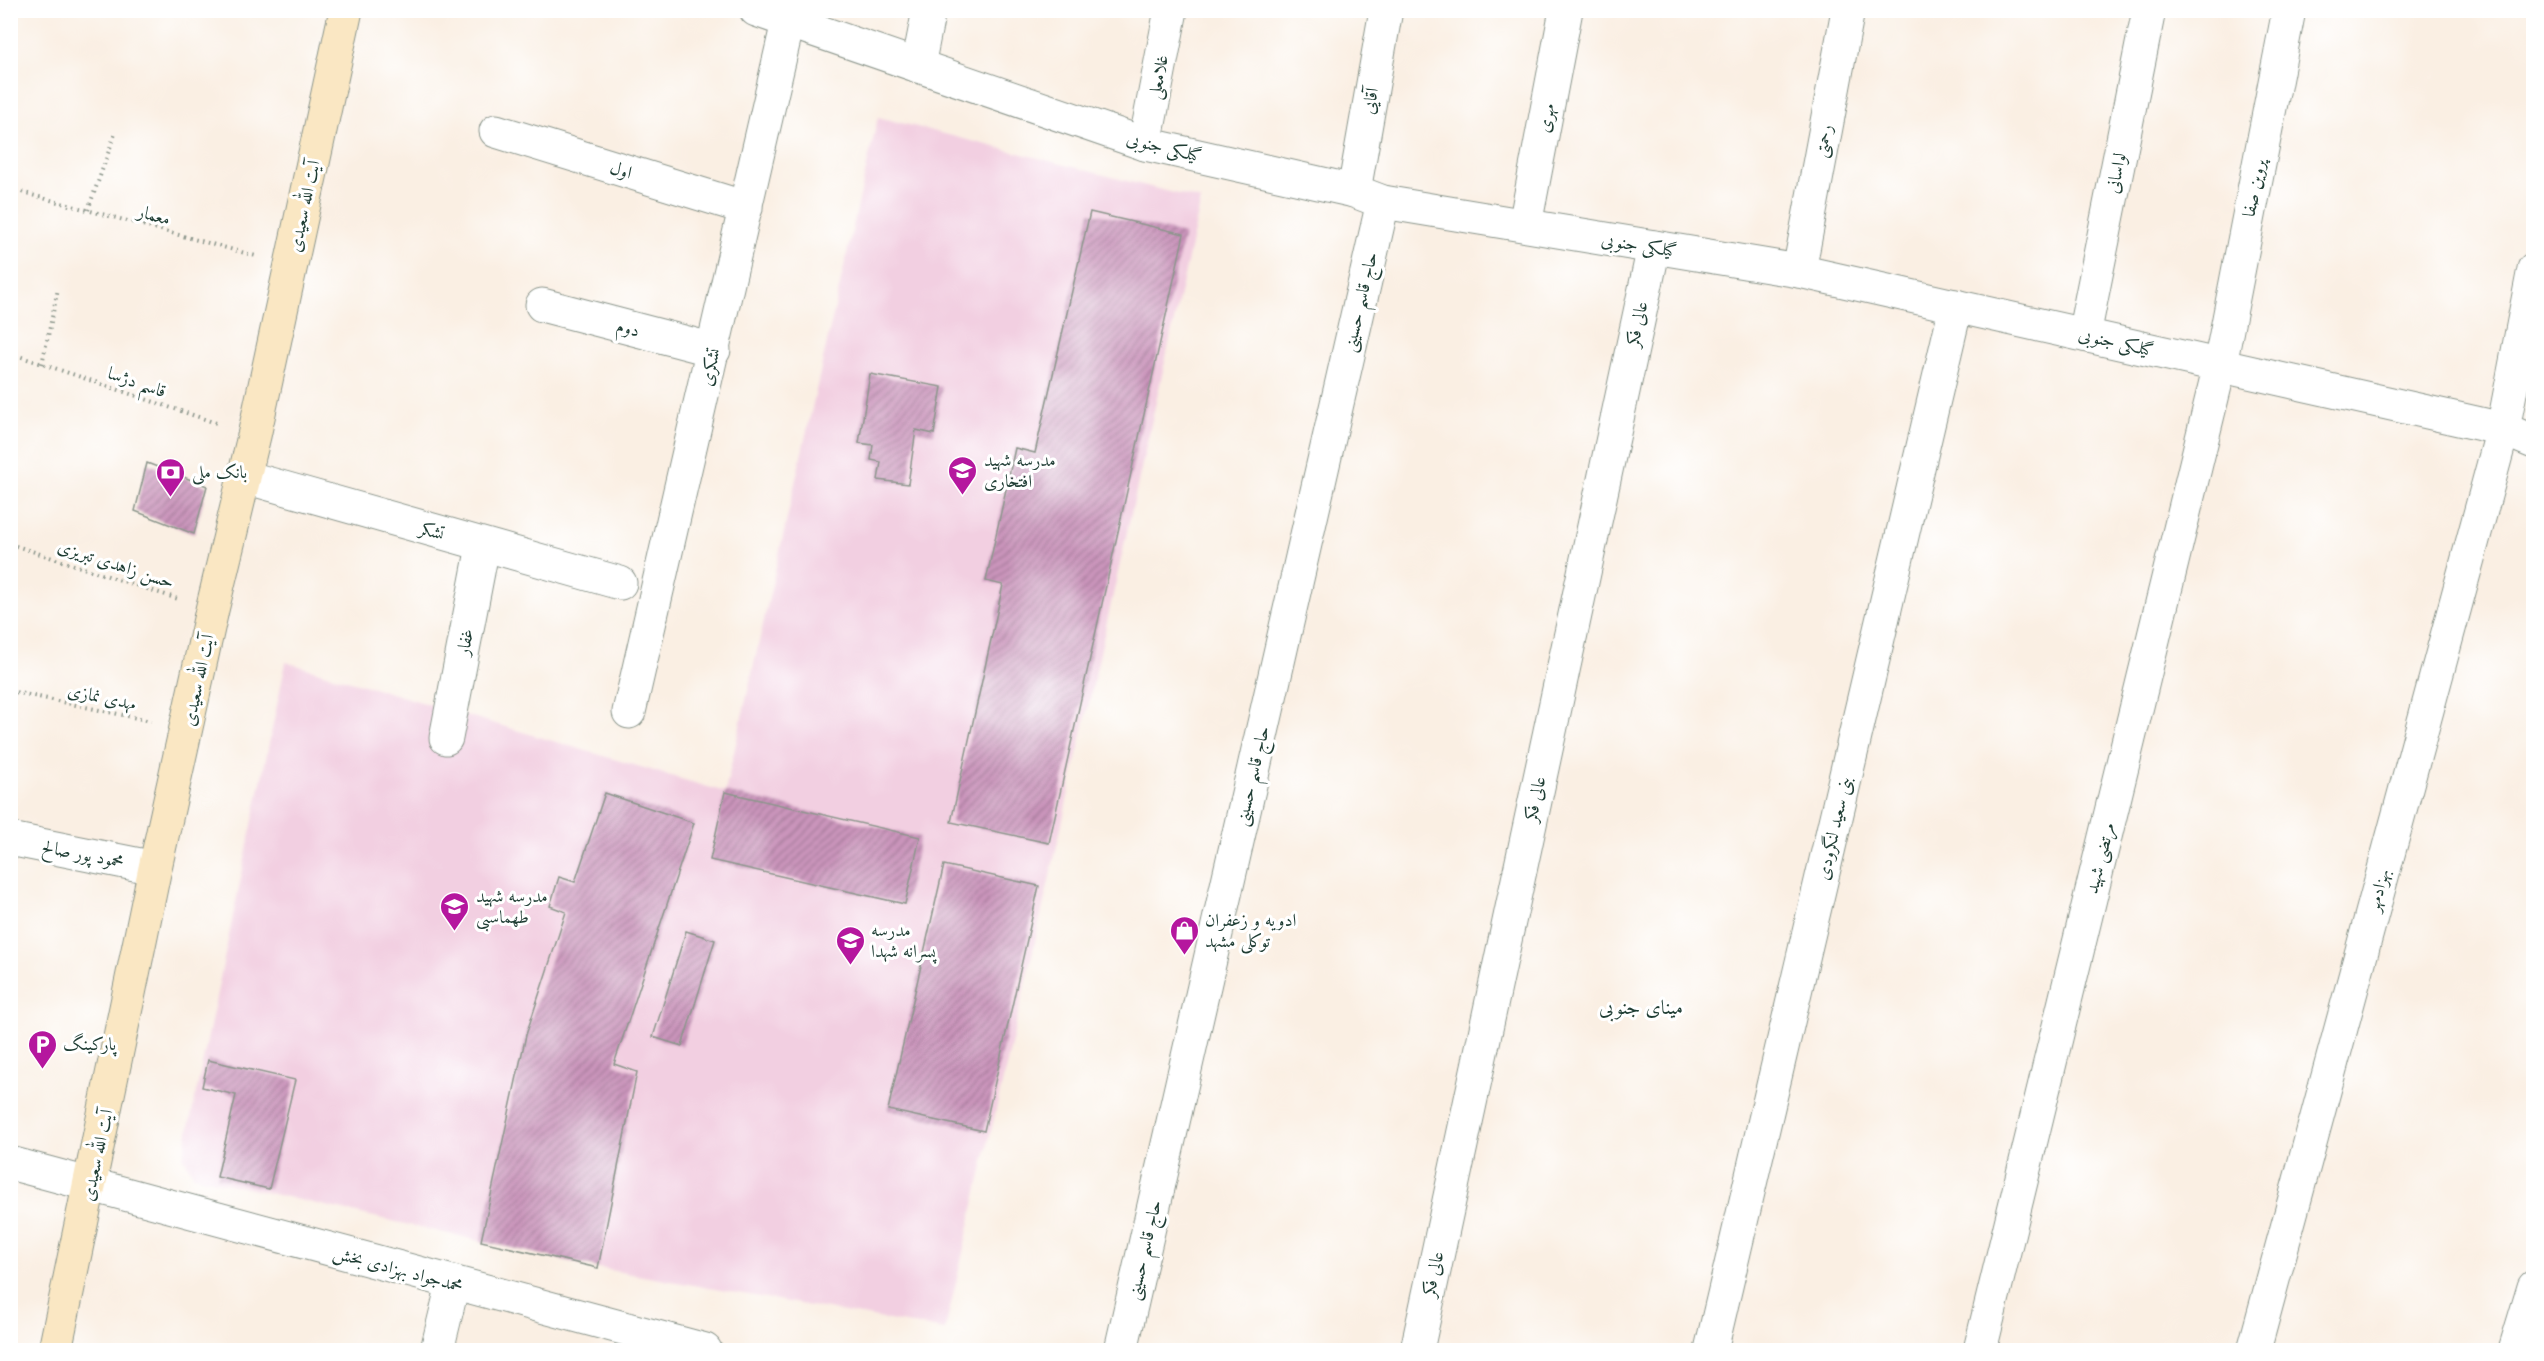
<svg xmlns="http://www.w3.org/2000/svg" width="2544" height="1361" viewBox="0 0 2544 1361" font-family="'Libre Caslon Text',Amiri,serif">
<defs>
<pattern id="building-hatch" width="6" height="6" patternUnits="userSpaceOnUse" patternTransform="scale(1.5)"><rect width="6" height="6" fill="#ca94bb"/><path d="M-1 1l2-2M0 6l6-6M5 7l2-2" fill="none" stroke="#a37a99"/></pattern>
</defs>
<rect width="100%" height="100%" fill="#fff"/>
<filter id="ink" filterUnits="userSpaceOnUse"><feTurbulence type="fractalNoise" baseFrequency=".0167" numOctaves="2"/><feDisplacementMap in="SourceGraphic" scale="12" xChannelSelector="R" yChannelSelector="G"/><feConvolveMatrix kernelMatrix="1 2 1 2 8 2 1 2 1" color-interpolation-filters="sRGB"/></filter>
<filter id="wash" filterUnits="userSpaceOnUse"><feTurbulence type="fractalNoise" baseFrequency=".008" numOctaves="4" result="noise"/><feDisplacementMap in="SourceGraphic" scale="24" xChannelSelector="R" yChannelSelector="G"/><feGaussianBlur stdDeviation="1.35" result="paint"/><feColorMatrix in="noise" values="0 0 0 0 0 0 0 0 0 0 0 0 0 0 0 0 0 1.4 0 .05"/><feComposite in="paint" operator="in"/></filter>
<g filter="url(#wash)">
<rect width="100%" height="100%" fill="#faefe3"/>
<path fill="#f2cfe1" d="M878,117L1201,200L1054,859L945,1330L598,1268L194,1176L183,1156L286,662L725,792Z"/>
<g id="blocks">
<g fill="url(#building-hatch)">
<path d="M1090,212L1184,234L1049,843L951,822L1003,585L986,581L1015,448L1035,453Z"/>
<path d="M870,374L942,387L934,434L916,430L908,484L878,480L881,462L871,460L873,445L859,443Z"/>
<path d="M147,463L207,486L194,534L135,511Z"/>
<path d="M725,792L920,837L905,904L710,860Z"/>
<path d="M605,793L694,823L614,1064L637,1072L598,1268L481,1241L526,1035L566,912L550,906L559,877L575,882Z"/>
<path d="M944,865L1039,886L984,1131L888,1110Z"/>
<path d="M686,931L715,940L682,1046L653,1037Z"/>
<path d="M208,1060L295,1080L269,1189L217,1177L236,1095L202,1087Z"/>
</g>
</g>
</g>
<g filter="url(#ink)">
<use href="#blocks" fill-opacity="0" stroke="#8c968c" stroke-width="1.5"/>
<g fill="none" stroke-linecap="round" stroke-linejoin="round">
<defs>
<g id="street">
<path d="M756,10L1145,144L1354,191L1383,202L1799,271L2503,429L2534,442"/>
<path d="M918,66L929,10"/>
<path d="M496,131L746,208"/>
<path d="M1145,144L1171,10"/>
<path d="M1354,191L1386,10"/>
<path d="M1525,225L1566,10"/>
<path d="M1799,271L1848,10"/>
<path d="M542,305L714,350"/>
<path d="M2084,335L2149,10"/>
<path d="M245,477L620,583"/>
<path d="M629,712L788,22"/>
<path d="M446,738L483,546"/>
<path d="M10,839L155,868"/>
<path d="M10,1163L705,1350"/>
<path d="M437,1350L453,1284"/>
<path d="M1121,1350L1383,202"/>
<path d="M1417,1350L1654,247"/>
<path d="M1711,1350L1956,306"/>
<path d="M1980,1350L2220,365L2289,10"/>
<path d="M2254,1350L2503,429L2534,269"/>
<path d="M2515,1350L2534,1287"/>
</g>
<path id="secondary" d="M55,1350L155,868L212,610L254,436L346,10"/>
</defs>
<use href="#street" stroke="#8c968c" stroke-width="35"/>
<use href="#secondary" stroke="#8c968c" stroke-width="35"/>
<g stroke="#8c968c" stroke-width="4" stroke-dasharray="1.5 4.5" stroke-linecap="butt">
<path d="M10,189L256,256"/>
<path d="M88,210L116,131"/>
<path d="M10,353L219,424"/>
<path d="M42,364L58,289"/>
<path d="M10,544L178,599"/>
<path d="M10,691L151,721"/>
</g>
<use href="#street" stroke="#fff" stroke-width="33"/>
<use href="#secondary" stroke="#fae7c3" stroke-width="33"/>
</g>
</g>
<defs>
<symbol id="school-pin" viewBox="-11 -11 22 30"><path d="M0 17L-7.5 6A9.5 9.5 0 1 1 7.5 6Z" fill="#b5179e" stroke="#fff"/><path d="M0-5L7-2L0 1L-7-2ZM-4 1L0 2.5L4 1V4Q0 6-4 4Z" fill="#fff"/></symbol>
<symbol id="bank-pin" viewBox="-11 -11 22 30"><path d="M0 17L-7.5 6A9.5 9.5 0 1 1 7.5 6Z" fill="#b5179e" stroke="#fff"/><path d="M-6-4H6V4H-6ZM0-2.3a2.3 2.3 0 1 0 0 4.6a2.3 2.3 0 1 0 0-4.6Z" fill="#fff"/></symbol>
<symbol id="shop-pin" viewBox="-11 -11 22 30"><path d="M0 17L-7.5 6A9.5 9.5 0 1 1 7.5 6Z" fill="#b5179e" stroke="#fff"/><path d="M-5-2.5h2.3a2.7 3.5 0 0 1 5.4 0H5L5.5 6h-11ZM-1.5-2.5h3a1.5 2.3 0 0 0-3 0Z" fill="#fff"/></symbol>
<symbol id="parking-pin" viewBox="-11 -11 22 30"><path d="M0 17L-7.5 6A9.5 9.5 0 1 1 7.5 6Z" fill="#b5179e" stroke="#fff"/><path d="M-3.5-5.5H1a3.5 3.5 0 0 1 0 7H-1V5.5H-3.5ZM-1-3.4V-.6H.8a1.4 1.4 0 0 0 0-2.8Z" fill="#fff"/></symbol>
</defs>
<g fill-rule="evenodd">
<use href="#school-pin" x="946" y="454" width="33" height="45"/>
<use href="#bank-pin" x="154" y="456" width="33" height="45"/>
<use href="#school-pin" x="438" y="890" width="33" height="45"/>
<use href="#shop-pin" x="1168" y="914" width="33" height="45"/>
<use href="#school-pin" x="834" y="924" width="33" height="45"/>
<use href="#parking-pin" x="26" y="1028" width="33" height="45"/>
</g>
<g text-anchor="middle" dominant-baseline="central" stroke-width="6" stroke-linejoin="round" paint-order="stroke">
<g font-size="18" fill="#1f3d34" stroke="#fff">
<text transform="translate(1158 77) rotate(-79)">غلامعلی</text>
<text transform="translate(1370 101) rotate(-80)">آقایی</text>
<text transform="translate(1546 118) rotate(-79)">مهری</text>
<text transform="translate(1823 141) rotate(-79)">رحمتی</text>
<text transform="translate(1164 147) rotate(14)">گیلکی جنوبی</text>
<text transform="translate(621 170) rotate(17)">اول</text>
<text transform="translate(2116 173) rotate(-79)">لواسانی</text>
<text transform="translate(2254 188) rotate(-79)">پروین صفا</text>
<text transform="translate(304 206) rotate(-78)">آیت الله سعیدی</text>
<text transform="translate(154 215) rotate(15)">معمار</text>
<text transform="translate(1639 245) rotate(9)">گیلکی جنوبی</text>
<text transform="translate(1360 302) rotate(-77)">حاج قاسم حسینی</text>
<text transform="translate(1637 324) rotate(-78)">عالی فکر</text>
<text transform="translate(628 328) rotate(14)">دوم</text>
<text transform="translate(2116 342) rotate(13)">گیلکی جنوبی</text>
<text transform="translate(710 367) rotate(-77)">تشکری</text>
<text transform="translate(137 382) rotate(19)">قاسم دژسا</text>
<text transform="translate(432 531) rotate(16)">تشکر</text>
<text transform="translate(116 564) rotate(18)">حسن زاهدی تبریزی</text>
<text transform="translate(465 642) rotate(-79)">غفار</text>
<text transform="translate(198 680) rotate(-78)">آیت الله سعیدی</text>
<text transform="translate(102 697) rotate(12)">مهدی نمازی</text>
<text transform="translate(1252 776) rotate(-77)">حاج قاسم حسینی</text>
<text transform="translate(1535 799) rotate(-78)">عالی فکر</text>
<text transform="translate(1834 828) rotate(-77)">بنی سعید لنگرودی</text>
<text transform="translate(83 854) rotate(11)">محمود پور صالح</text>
<text transform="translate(2100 858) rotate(-76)">مرتضی شهید</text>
<text transform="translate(2378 890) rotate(-75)">بهزادمهر</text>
<text transform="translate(97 1155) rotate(-78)">آیت الله سعیدی</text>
<text transform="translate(1144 1250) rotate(-77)">حاج قاسم حسینی</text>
<text transform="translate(398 1269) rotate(15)">محمدجواد بهزادی بخش</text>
<text transform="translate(1433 1274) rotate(-78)">عالی فکر</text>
</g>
<g font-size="18" fill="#1f3d34" stroke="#fff" text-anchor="start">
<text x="984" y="460">مدرسه شهید<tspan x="984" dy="21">افتخاری</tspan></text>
<text x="192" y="472">بانک ملی</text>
<text x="476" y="896">مدرسه شهید<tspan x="476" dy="21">طهماسبی</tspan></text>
<text x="1205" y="920">ادویه و زعفران<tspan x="1205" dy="21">توکلی مشهد</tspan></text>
<text x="871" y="930">مدرسه<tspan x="871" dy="21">پسرانه شهدا</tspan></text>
<text x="63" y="1044">پارکینگ</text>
</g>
<g font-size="20" fill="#1f3d34" stroke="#fff">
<text x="1641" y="1007">مینای جنوبی</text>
</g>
</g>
<rect width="2544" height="1361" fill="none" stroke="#fff" stroke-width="36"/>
</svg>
